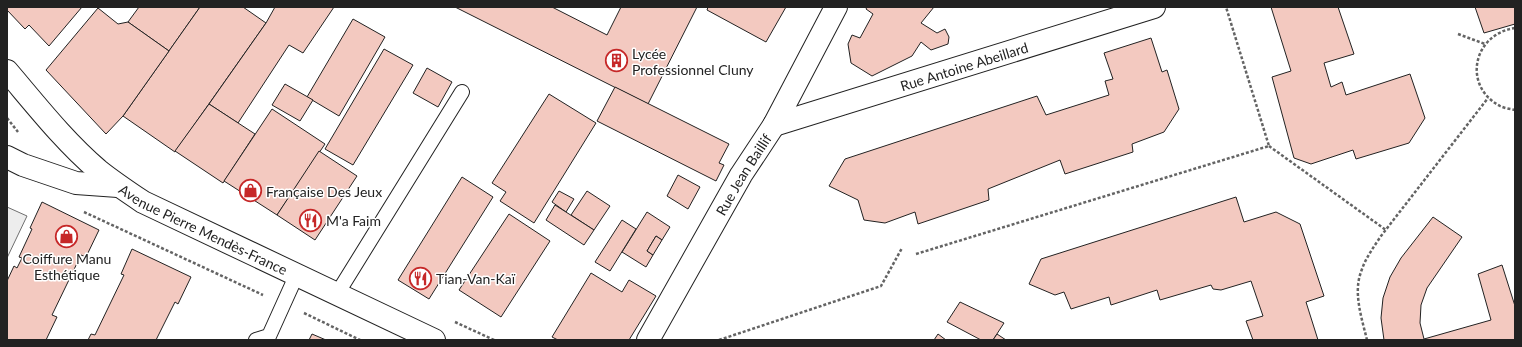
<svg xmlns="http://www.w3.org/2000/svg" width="1522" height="347" viewBox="0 0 1522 347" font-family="Lato,sans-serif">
<rect width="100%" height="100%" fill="#fff"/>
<path fill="#ededed" stroke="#6f6f6f" d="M7,207L27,216L7,258Z"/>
<g fill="#f3c9c0" stroke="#222">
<path d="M7,7H82L49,46L29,25L25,29L7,10Z"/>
<path d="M139,7H200L169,51L128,22Z"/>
<path d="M200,7H243L266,23L175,152L123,116Z"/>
<path d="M275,7H334L303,53L289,45L238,123L209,104L266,23Z"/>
<path d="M455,7H552L607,35L621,7H697L648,104Z"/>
<path d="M708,7H786L766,42L707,10Z"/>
<path d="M867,7H934L921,23L937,33L945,29L949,37L948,44L931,50L921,42L912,56L872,76L851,63L848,44L852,35L860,38L873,14L866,9Z"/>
<path d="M1271,7H1338L1354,54L1324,63L1331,87L1342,82L1346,95L1410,74L1425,118L1409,143L1356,159L1353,150L1311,164L1294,158L1272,77L1291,71Z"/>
<path d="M1475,7H1515V24L1484,33Z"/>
<path d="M98,8L118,24L128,22L169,51L123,116L106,134L46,70Z"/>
<path d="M353,19L385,37L339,116L307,97Z"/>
<path d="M1151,38L1162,72L1167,70L1179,109L1164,132L1132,144L1133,152L1065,174L1060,160L988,189L989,200L918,224L915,212L885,223L864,220L858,200L829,186L845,159L1037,96L1046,115L1109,95L1105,81L1113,79L1104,53Z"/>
<path d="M384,49L413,65L353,165L325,149Z"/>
<path d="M427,68L452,82L438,107L413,93Z"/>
<path d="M285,84L313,100L300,121L272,105Z"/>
<path d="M615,87L729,144L719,163L724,165L716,181L597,121Z"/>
<path d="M549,94L596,123L534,223L500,201L506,192L492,183Z"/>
<path d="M209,104L255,134L223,183L175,151Z"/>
<path d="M272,109L325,144L277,215L224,181Z"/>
<path d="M319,151L357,176L315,240L277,215Z"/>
<path d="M678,175L700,187L688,209L667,196Z"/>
<path d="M462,177L493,197L429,299L398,280Z"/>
<path d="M559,191L574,199L566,212L552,202Z"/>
<path d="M587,191L610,206L594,230L571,215Z"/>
<path d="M1236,197L1244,222L1276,212L1300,224L1324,296L1306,302L1318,340H1253L1246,321L1263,316L1251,281L1221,290L1213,289L1211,285L1160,300L1157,290L1111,305L1109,297L1071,309L1064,292L1055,295L1029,284L1041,259Z"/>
<path d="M42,202L99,230L86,257L81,255L52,315L57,317L46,340H7V281L14,266L17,268L22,258L19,257L32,229L30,228Z"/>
<path d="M555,205L594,230L584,245L546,220Z"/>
<path d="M647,212L670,227L662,240L656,236L647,251L653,255L646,267L622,252Z"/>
<path d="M509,214L550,241L501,317L459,290Z"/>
<path d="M1433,217L1462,237L1427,288L1421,305L1420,323L1424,339L1491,320L1478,274L1502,265L1515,306V340H1384L1381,318L1383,298L1390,277L1401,258Z"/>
<path d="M622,220L636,229L610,271L595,262Z"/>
<path d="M656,236L662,240L653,255L647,251Z"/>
<path d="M132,249L191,277L178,304L175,302L156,340H88L91,334L95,335L124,275L121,274Z"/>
<path d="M591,273L622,292L629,280L656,296L629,340H558L552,337Z"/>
<path d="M960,302L1004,323L993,340H981L947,322Z"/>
<path d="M312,334L326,340H309Z"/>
<path d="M938,334L946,340H934Z"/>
<path d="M997,334L1006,340H993Z"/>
</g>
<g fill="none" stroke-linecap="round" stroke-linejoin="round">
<defs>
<g id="service">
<path d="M337,294L462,92"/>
<path d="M256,340L269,336L297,274"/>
</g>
<g id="minor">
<path id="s1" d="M774,125L1154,7"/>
<path d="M7,157L23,165L76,183L118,186"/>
<path id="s2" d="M648,340L741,175L774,125L836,7"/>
</g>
<g id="secondary">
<path id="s3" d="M7,71C36,105 64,141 98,170C113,182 128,192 143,202L434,340"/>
</g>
</defs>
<use href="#service" stroke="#222" stroke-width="16"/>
<use href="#minor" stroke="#222" stroke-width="24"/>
<use href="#secondary" stroke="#222" stroke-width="24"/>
<g stroke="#646464" stroke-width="2.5" stroke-dasharray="3 2" stroke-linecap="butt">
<path d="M1515,28C1473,34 1462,86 1500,106C1504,108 1510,109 1515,110"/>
<path d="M1458,34L1485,44"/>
<path d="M7,118L18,132"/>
<path d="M1269,146L1386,230"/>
<path d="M84,212L263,295"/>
<path d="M916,254L1269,146L1226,7"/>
<path d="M304,313L360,340"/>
<path d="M455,322L494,340"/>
<path d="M719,340L881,286L902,248"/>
<path d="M1367,340C1362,319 1353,293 1361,272C1365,259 1373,248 1381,236L1488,98"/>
</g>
<use href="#service" stroke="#fff" stroke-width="14"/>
<use href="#minor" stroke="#fff" stroke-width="22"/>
<use href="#secondary" stroke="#fff" stroke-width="22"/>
</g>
<defs>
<symbol id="building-ring" viewBox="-11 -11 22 22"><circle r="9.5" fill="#fff" stroke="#c62828" stroke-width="1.5"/><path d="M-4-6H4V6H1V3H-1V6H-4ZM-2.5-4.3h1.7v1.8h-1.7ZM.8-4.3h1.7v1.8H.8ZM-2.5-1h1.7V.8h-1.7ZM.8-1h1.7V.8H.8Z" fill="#c62828"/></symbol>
<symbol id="shop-ring" viewBox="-11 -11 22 22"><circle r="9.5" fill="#fff" stroke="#c62828" stroke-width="1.5"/><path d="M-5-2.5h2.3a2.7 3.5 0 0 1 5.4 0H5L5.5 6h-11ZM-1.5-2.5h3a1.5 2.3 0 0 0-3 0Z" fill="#c62828"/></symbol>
<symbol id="restaurant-ring" viewBox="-11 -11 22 22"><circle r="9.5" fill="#fff" stroke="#c62828" stroke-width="1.5"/><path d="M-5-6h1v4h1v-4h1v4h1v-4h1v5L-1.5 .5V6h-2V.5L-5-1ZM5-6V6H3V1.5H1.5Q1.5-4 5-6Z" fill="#c62828"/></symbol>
</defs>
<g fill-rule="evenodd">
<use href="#building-ring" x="604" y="48" width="25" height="25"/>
<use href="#shop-ring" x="238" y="178" width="25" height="25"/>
<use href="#restaurant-ring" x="298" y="208" width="25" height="25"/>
<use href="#shop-ring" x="54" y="224" width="25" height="25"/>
<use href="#restaurant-ring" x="408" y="266" width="25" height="25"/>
</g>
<g text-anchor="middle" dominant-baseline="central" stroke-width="3" stroke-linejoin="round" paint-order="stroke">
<g font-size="14" fill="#222" stroke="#fff" text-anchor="start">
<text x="632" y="53">Lycée<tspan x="632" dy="16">Professionnel Cluny</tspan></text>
<text x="266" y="191">Française Des Jeux</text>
<text x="326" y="220">M'a Faim</text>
<text x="67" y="258" text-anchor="middle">Coiffure Manu<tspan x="67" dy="16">Esthétique</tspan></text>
<text x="436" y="278">Tian-Van-Kaï</text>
</g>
<g font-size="14" fill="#222" stroke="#fff">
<text stroke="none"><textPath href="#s1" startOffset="199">Rue Antoine Abeillard</textPath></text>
<text stroke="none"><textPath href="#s2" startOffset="191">Rue Jean Baillif</textPath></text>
<text stroke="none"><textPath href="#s3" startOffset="256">Avenue Pierre Mendès-France</textPath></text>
</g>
</g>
<rect width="1522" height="347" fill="none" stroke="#222222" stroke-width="16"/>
</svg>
